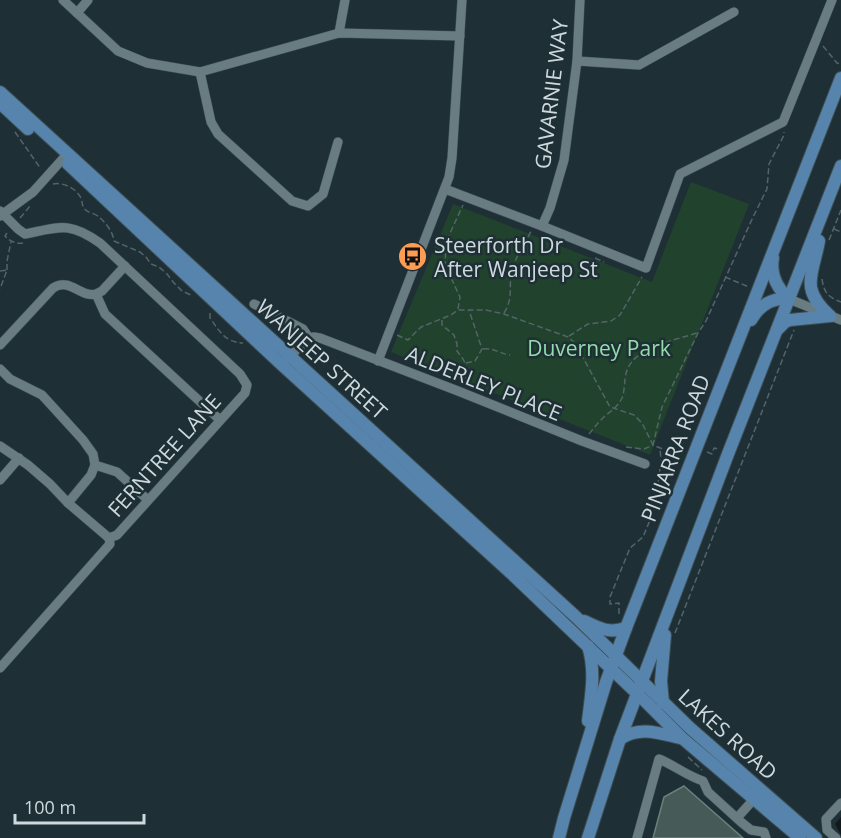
<svg xmlns="http://www.w3.org/2000/svg" width="841" height="838" viewBox="0 0 841 838" font-family="'Open Sans',sans-serif">
<rect width="100%" height="100%" fill="#1e3036"/>
<path fill="#21422c" d="M691,182L749,204L650,455L391,352L453,204L652,282Z"/>
<path fill="#0007" d="M841,817V835L835,824Z"/>
<path fill="#465a57" stroke="#6b817e" stroke-width="1.5" d="M684,786L743,838H653L664,797Z"/>
<g fill="none" stroke-linecap="round" stroke-linejoin="round">
<defs>
<g id="minor">
<path d="M63,0L118,51L147,63L200,72L339,33L460,36"/>
<path d="M77,13L88,0"/>
<path d="M339,33L345,0"/>
<path d="M577,61L639,65L734,12"/>
<path d="M200,72L211,122L218,134L292,201L308,206L323,194L338,142"/>
<path d="M445,189L542,226L646,268L680,174L783,122L832,0"/>
<path d="M0,211L18,229L25,234C60,227 69,221 100,243L240,374L247,385L245,393L117,535L109,538"/>
<path d="M0,216L33,192L68,153"/>
<path d="M542,226L550,208L564,160L577,61L580,0"/>
<path d="M96,294L102,291L125,266"/>
<path d="M789,299L841,320"/>
<path d="M254,304L303,329L309,338"/>
<path d="M0,345L53,288C70,277 80,298 96,294L105,314L220,420"/>
<path d="M287,359L309,338L314,337L320,338L458,391L582,441L645,464"/>
<path d="M378,361L449,177L452,158L462,0"/>
<path d="M0,369L10,379L42,395L83,440L93,454L95,465L117,472L148,500"/>
<path d="M0,446L28,465L50,484L68,503L109,538"/>
<path d="M0,480L19,458"/>
<path d="M68,503L91,475L95,465"/>
<path d="M0,668L110,544L109,538"/>
<path d="M737,818L754,799"/>
<path d="M637,838L659,759C674,765 687,776 703,781L708,792L741,822L751,830L764,832L766,838"/>
<path d="M836,838L827,830L826,819L841,803"/>
</g>
<g id="major">
<path d="M0,92L575,616L690,728L816,838"/>
<path d="M0,103L28,129"/>
<path d="M68,164L282,365L511,573L646,702L682,738L800,838"/>
<path d="M819,241C813,275 799,288 830,316"/>
<path d="M773,258C770,274 777,288 789,299"/>
<path d="M751,320C759,306 772,297 789,299"/>
<path d="M778,329L785,322L790,320L830,316"/>
<path d="M584,621C600,628 608,634 626,628"/>
<path d="M663,703L661,681L665,635"/>
<path d="M588,721C591,695 596,672 588,646"/>
<path d="M620,739C640,726 658,733 680,738"/>
<path d="M559,838L564,818L606,682L626,628L841,78"/>
<path d="M588,838L620,739L728,454L841,166"/>
</g>
</defs>
<use href="#minor" stroke="#3e4e53" stroke-width="10"/>
<use href="#major" stroke="#3e4e53" stroke-width="14"/>
<g stroke="#546469" stroke-width="1.5" stroke-dasharray="6 3" stroke-linecap="butt">
<path d="M823,46L837,63L841,64"/>
<path d="M15,132L41,169"/>
<path d="M53,184C63,182 76,188 81,198C83,203 81,207 87,211C90,213 96,214 99,217C106,223 113,232 114,241L140,252L146,257L151,264L159,267L167,274L174,283L182,291L193,296"/>
<path d="M20,218L31,205"/>
<path d="M834,229L841,232"/>
<path d="M7,233L5,236C10,241 15,244 23,243"/>
<path d="M829,240L841,210"/>
<path d="M595,258L604,262"/>
<path d="M7,270V261L11,242"/>
<path d="M0,271L7,270L0,289"/>
<path d="M725,277L749,287"/>
<path d="M822,279C824,293 828,297 841,302"/>
<path d="M458,309L460,297L445,265L446,246L451,231L463,205"/>
<path d="M210,313V318C220,332 225,342 243,343"/>
<path d="M504,313C514,297 508,287 512,271C515,257 525,244 531,231"/>
<path d="M442,320V325L454,335L457,344V351L463,359L465,363L466,379L463,383"/>
<path d="M397,335L408,340L421,327L451,315L458,310H486L504,314L568,337L575,343L610,407L634,415L642,423L653,445L672,453L677,451L683,442"/>
<path d="M569,336L588,324L611,321L620,315L642,277"/>
<path d="M483,349C495,348 498,353 510,355"/>
<path d="M466,363L475,361L482,349L469,310"/>
<path d="M589,434C594,428 599,421 605,416C611,411 617,407 621,400C626,391 623,378 628,368C638,346 676,340 697,333"/>
<path d="M626,447L644,449L653,445L662,407L698,333L706,321L753,217L767,189L769,164L784,135V132"/>
<path d="M707,452L712,454L714,448L718,449"/>
<path d="M619,614V603L610,604V597L630,548L643,537L655,508L661,461L660,448"/>
<path d="M675,633L794,330"/>
<path d="M688,757L702,770"/>
</g>
<use href="#minor" stroke="#687c82" stroke-width="9"/>
<use href="#major" stroke="#5784ad" stroke-width="12"/>
</g>
<defs>
<symbol id="bus-disc" viewBox="-11 -11 22 22"><circle r="9.5" fill="#fd9d54" stroke="#1e3036"/><path d="M-5-6H5V4H4V6H2V4H-2V6H-4V4H-5ZM-3.5-4V0h7V-4ZM-3.5 1.2v1.5H-2V1.2ZM2 1.2v1.5H3.5V1.2Z" fill="#111"/></symbol>
</defs>
<g fill-rule="evenodd">
<use href="#bus-disc" x="396" y="240" width="33" height="33"/>
</g>
<g text-anchor="middle" dominant-baseline="central" stroke-width="5" stroke-linejoin="round" paint-order="stroke">
<g font-size="21" fill="#ced9dd" stroke="#1e3036">
<text transform="translate(551 94) rotate(-83)">GAVARNIE WAY</text>
<text transform="translate(322 359) rotate(42)">WANJEEP STREET</text>
<text transform="translate(484 383) rotate(22)">ALDERLEY PLACE</text>
<text transform="translate(675 448) rotate(-69)">PINJARRA ROAD</text>
<text transform="translate(164 455) rotate(-48)">FERNTREE LANE</text>
<text transform="translate(728 734) rotate(42)">LAKES ROAD</text>
</g>
<g font-size="21" fill="#ced9dd" stroke="#1e3036" text-anchor="start">
<text x="434" y="245">Steerforth Dr<tspan x="434" dy="24">After Wanjeep St</tspan></text>
</g>
<g font-size="21" fill="#92dda8" stroke="#1e3036">
<text x="599" y="348">Duverney Park</text>
</g>
</g>
<path d="M15 814v9h129v-9" fill="none" stroke="#ced9dd" stroke-width="3"/>
<text x="24" y="814" font-size="18" fill="#ced9dd" stroke="#1e3036" stroke-width="4.5" paint-order="stroke">100 m</text>
</svg>
